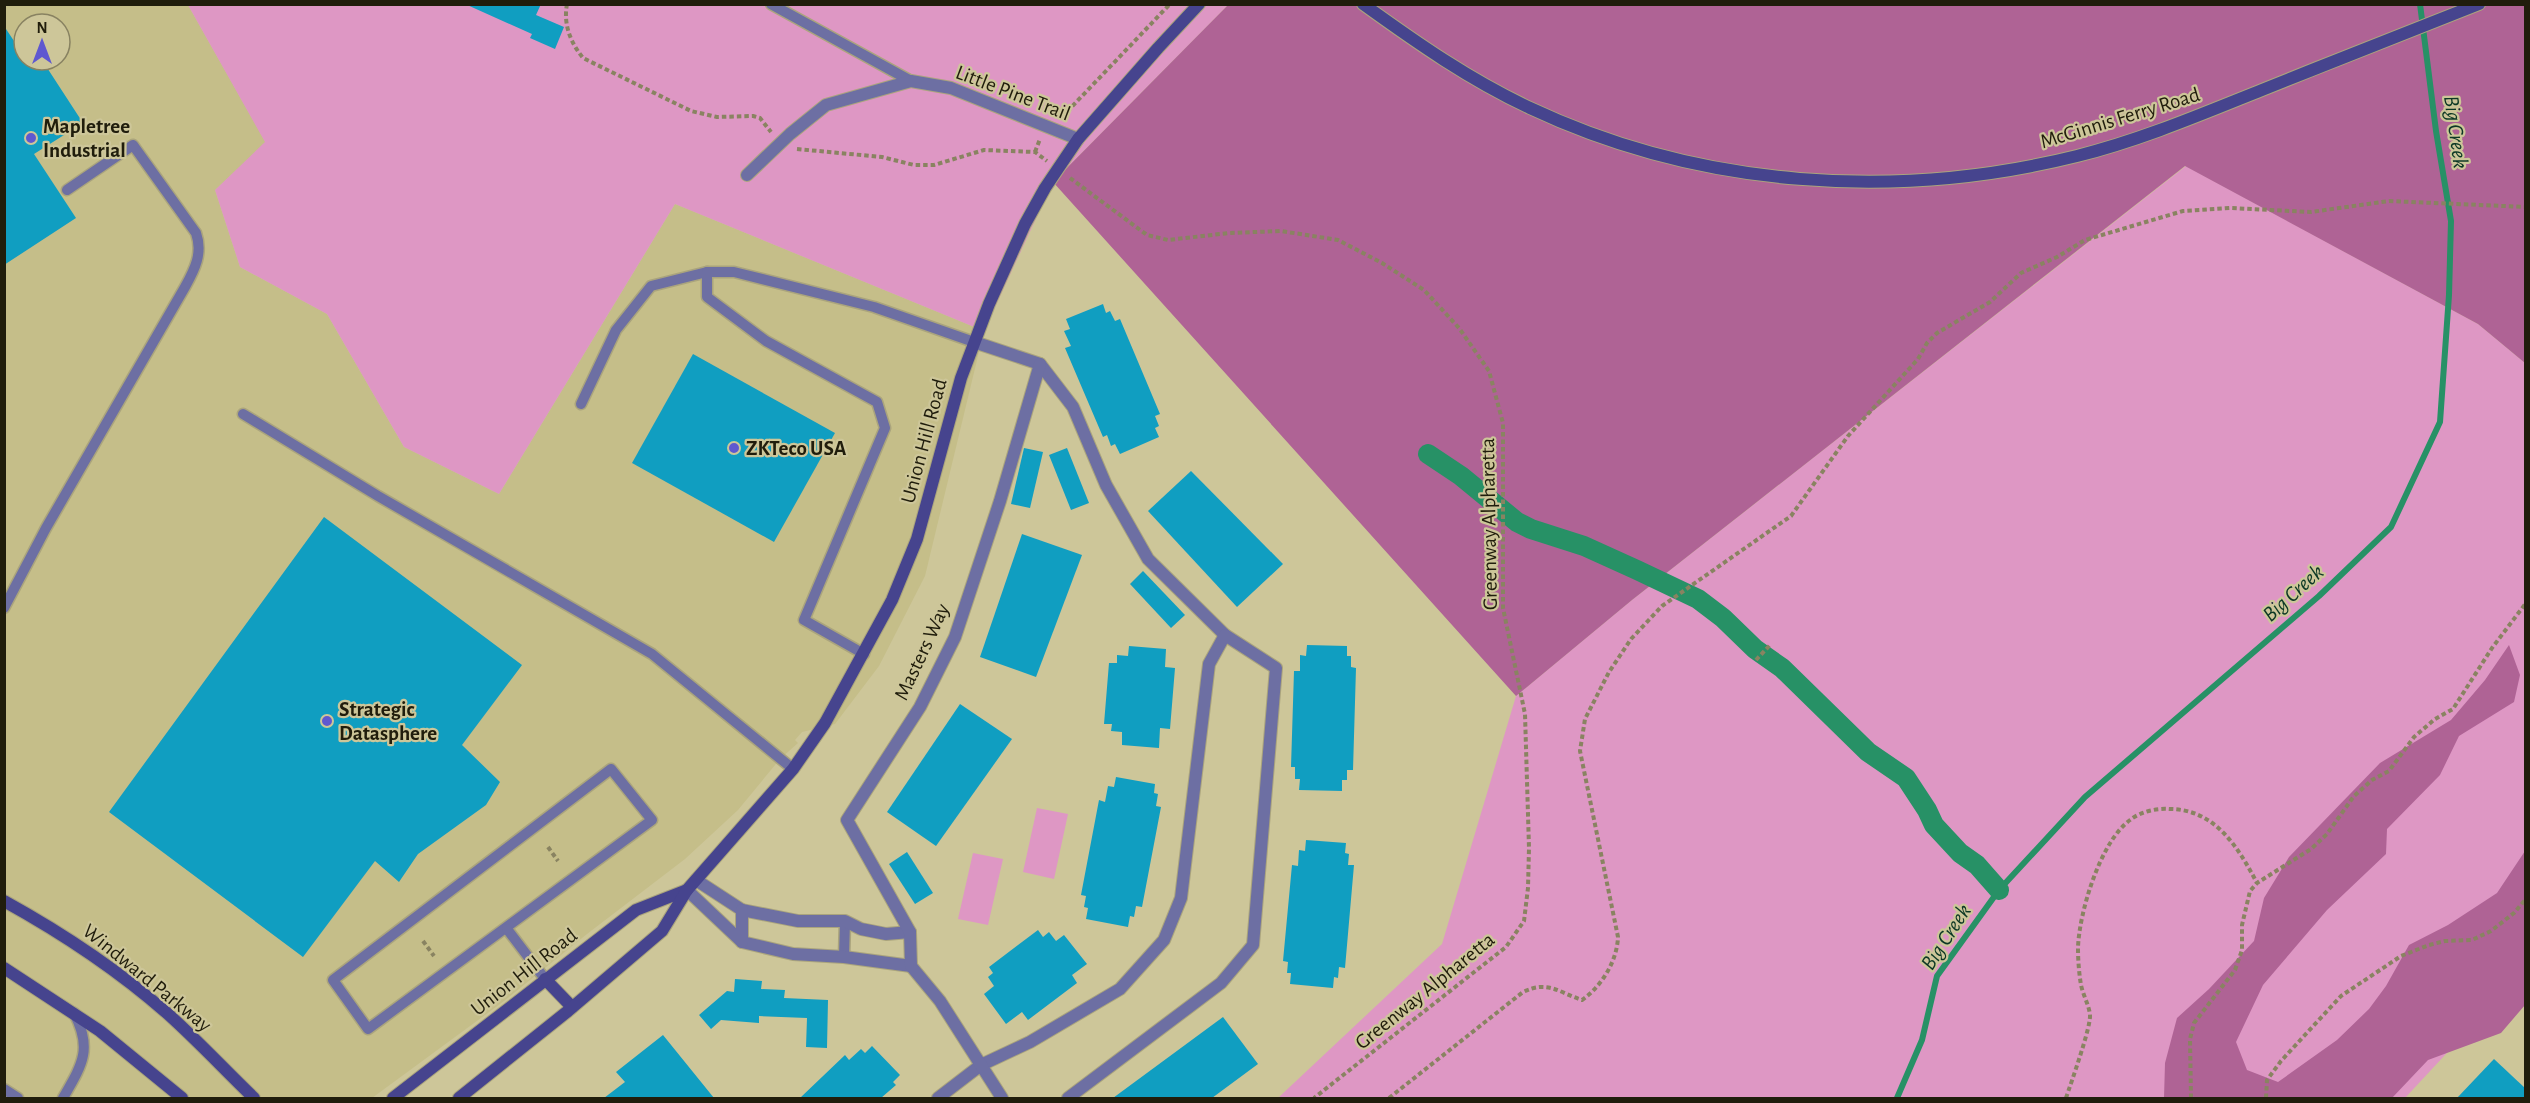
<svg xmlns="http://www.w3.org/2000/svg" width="2530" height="1103" viewBox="0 0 2530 1103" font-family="'Alegreya Sans',sans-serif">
<rect width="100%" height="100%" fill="#cdc699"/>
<path fill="#c5be89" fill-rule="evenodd" d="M5,5H188L266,143L215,190L240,267L327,314L404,447L499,494L675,204L984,331L925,576L879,666L835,724L802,732L795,740L798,743L780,759L738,810L685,859L587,934L504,1001L372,1098H5ZM24,24H60V60H24Z"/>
<g fill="#de97c4">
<path d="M188,5H1228L1053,182L984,331L675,204L499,494L404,447L327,314L240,267L215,190L265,142Z"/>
<path d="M2186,166L2478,324L2525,363V969L2405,1098H1278L1442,944L1516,696L1632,600Z"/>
<path d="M1037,808L1068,814L1054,879L1023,872Z"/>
<path d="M973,853L1003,859L988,925L958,919Z"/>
</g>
<g fill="#af6395">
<path d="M1228,5H2525V363L2478,324L2185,166L1632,600L1516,696L1053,182Z"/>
<path d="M2509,645L2520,675L2514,702L2459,736L2440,775L2387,829L2386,854L2327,910L2263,985L2236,1042L2247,1070L2278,1082L2337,1040L2369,1009L2386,986L2409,945L2448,925L2497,893L2525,851V1005L2501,1033L2428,1060L2392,1098H2164L2165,1063L2177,1018L2209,989L2254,941L2264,898L2289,857L2380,763L2451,720L2485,680Z"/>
</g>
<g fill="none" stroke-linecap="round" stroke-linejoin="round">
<path stroke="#279166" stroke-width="6" d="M1897,1098L1922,1040L1937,976L1999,890L2085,797L2319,596L2391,527L2440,422L2449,295L2451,221L2436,131L2420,4"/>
<path stroke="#279166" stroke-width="20" d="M1428,454L1461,476L1517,522L1531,529L1584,546L1637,570L1698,599L1723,618L1755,649L1782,668L1868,752L1906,778L1927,810L1934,825L1960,853L1977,865L1999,890"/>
</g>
<g fill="#109ec1">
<path d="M465,4H541L536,15L564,27L555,49L530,38L532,34Z"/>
<path d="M4,26L24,56V60H42L83,123L34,154L76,218L4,265Z"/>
<path d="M1103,304L1106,313L1110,311L1115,321L1120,319L1160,414L1155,416L1159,426L1155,428L1159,437L1120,454L1115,444L1111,446L1107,435L1103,437L1065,348L1071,346L1064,331L1070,329L1066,319Z"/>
<path d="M693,354L835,433L774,542L632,463Z"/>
<path d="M1024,448L1043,452L1030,508L1011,504Z"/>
<path d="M1067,448L1089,503L1071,510L1049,455Z"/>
<path d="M1191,471L1283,564L1237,607L1148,511Z"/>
<path d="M324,517L522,665L462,745L500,782L486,805L418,854L399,882L375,861L303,957L109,812Z"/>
<path d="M1022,534L1082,555L1036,677L980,657Z"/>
<path d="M1143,571L1185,615L1171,628L1130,584Z"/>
<path d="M1307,645L1347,646V656H1351V667L1356,668L1353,770H1347V780H1342V791L1299,790L1300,779H1295V767H1291L1294,671H1300V655L1306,656Z"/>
<path d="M1129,646L1166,649L1165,667L1175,668L1170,729L1160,728L1159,748L1122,745V732L1111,731L1112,724H1104L1109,663H1117V655L1128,656Z"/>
<path d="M960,704L1012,739L936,846L887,812Z"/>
<path d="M1116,777L1155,784L1154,793L1158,794L1156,806L1161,807L1142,907L1136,906L1134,917L1130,916L1128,927L1086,919L1088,908L1084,907L1086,896L1081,895L1099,800L1105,802L1108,786L1114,787Z"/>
<path d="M1306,840L1346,843L1345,853L1349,854L1348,865H1354L1345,968L1339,967L1338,978L1334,977L1333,988L1290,984L1291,973H1287L1288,962L1283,961L1292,865L1298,866L1299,850L1305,851Z"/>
<path d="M907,852L933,893L915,904L889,864Z"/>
<path d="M1038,930L1043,937L1049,932L1056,941L1064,935L1087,964L1072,975L1077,983L1028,1020L1022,1012L1006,1024L984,994L994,986L988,977L993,973L989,967Z"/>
<path d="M735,979L762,981L761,989L785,990L784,998L828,1000L827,1048L806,1047L807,1018L759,1016V1023L721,1020L711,1029L699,1015L727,991L734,992Z"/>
<path d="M1223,1017L1258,1064L1212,1098H1113Z"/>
<path d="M663,1035L714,1098H604L625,1082L616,1072Z"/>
<path d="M872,1046L900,1075L893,1082L896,1085L881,1098H800L845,1055L849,1060L861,1049L865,1053Z"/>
<path d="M2494,1059L2526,1089V1098H2457Z"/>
</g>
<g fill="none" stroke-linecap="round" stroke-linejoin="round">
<defs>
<g id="lane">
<path d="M771,4L911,81"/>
<path d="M581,404L616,330L651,286L707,272"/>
<path d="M243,414L378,496L652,654L793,769"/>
<path d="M4,608L46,528L185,287C195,269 203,253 196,233L133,145L67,190"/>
<path d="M864,654L804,620L885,428L877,402L766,341L707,297V272H734L874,307L974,342"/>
<path d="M611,769L652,820L368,1029L333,980Z"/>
<path d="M507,929L545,979"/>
<path d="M844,957L845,921"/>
<path d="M4,1089L18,1098"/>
<path d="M63,1098C82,1065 93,1049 74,1013"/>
</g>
<g id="street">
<path d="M747,175L790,134L826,105L911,81L951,88L1078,139"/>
<path d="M974,342L1040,364L1073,407L1106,485L1148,559L1225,635L1276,668L1253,945L1221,983L1068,1098"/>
<path d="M696,880L742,910L798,921H845L861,929L886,934L910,932"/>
<path d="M687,890L742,942L793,954L844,957L911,966"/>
<path d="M742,910V942"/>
<path d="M938,1098L981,1065L1030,1042L1120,989L1164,940L1181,898L1209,664L1225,635"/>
<path d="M1002,1098L940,1001L911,966L910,932L847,820L920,707L955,637L1000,501L1040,364"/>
</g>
<g id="secondary">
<path d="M1363,4C1417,43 1470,80 1530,108C1700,188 1896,201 2077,156C2141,140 2202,114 2262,90C2334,61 2406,33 2479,4"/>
<path d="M4,901C62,933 118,970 168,1014C198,1041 225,1070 254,1098"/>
<path d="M4,968L100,1031L182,1098"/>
<path d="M545,979L572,1007"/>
<path d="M393,1098L636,910L687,890"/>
<path d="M459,1098L568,1011L662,931L687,890L793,769L825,723L892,600L917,539L961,378L989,304L1025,224L1045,188L1078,139L1158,48L1199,4"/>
</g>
</defs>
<use href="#lane" stroke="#aaa47d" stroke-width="13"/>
<use href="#street" stroke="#aaa47d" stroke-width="14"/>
<use href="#secondary" stroke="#aaa47d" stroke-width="14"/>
<g stroke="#898361" stroke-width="4" stroke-dasharray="4.5 3" stroke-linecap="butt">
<path d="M567,4C563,25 571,43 583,58L691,111L717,117L753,116L760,118L771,132"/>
<path d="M1062,117L1170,4"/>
<path d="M797,149L882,157L914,165H934L984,150L1035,152L1047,161"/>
<path d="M1035,152L1040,139"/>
<path d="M1070,178L1147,235L1168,240L1229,233L1281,231L1338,240L1382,263L1424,290L1459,328L1489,371L1503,423V608L1525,714L1529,848L1528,888L1524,921L1506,947L1314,1098"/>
<path d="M1756,660L1770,645"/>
<path d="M548,847L558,861"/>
<path d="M423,941L434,956"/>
<path d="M1389,1098L1523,992C1548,980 1558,992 1582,1000C1602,986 1617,961 1618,937L1580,751L1585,719L1609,672L1631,639L1662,606L1791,516L1848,436L1918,359L1927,343L1937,333L1990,302L2021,273L2057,257L2085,240L2183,211L2230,208L2311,212L2389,201L2526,207"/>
<path d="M2066,1098C2071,1083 2091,1027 2090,1015C2089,1005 2083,995 2081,985C2079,973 2078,960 2078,948C2079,913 2100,842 2130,820C2140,812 2156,808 2169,809C2215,809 2238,847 2257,883"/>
<path d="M2191,1098L2190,1039L2194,1023L2235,970L2242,950V925L2250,891L2257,883L2311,849L2327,834L2354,796L2372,780L2389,771L2414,737L2435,719L2453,709L2492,648L2526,603"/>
<path d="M2266,1098L2267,1080L2281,1061L2341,996L2401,956L2429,945L2445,941L2472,940L2491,931L2514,913L2526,899"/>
</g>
<use href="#lane" stroke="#6d6fa3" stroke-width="10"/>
<use href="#street" stroke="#6d6fa3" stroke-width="12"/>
<use href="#secondary" stroke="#46448e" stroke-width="12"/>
</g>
<g fill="#5f58d0" stroke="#cdc699" stroke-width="2">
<circle cx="31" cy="138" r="6"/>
<circle cx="734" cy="448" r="6"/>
<circle cx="327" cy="721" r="6"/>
</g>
<g text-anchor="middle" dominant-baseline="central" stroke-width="4.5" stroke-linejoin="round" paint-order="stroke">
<g font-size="21" fill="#201d0c" stroke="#cdc699">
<text transform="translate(1013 93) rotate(21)">Little Pine Trail</text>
<text transform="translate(2120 118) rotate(-17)">McGinnis Ferry Road</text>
<text transform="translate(924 441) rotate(-75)">Union Hill Road</text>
<text transform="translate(1489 524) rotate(-91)">Greenway Alpharetta</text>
<text transform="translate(922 652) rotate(-65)">Masters Way</text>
<text transform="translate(524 972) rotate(-38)">Union Hill Road</text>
<text transform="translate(147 978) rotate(39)">Windward Parkway</text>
<text transform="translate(1425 991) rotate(-39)">Greenway Alpharetta</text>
</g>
<g font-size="21" font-weight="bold" fill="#201d0c" stroke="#cdc699" text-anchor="start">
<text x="43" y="126">Mapletree<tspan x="43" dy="24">Industrial</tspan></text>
<text x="746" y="448">ZKTeco USA</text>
<text x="339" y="709">Strategic<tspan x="339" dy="24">Datasphere</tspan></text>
</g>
<g font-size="22" font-style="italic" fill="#0c3825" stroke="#cdc699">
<text transform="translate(2456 132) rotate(82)">Big Creek</text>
<text transform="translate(2293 593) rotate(-42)">Big Creek</text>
<text transform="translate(1946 937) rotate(-57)">Big Creek</text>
</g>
</g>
<rect width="2530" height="1103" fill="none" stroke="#201d0c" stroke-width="12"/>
<g transform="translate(42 42)"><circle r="28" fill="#cdc699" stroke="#888261" stroke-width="1.5"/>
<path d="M0-4.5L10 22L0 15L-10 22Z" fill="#5f58d0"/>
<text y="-9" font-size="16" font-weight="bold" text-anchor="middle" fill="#201d0c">N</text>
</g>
</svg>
